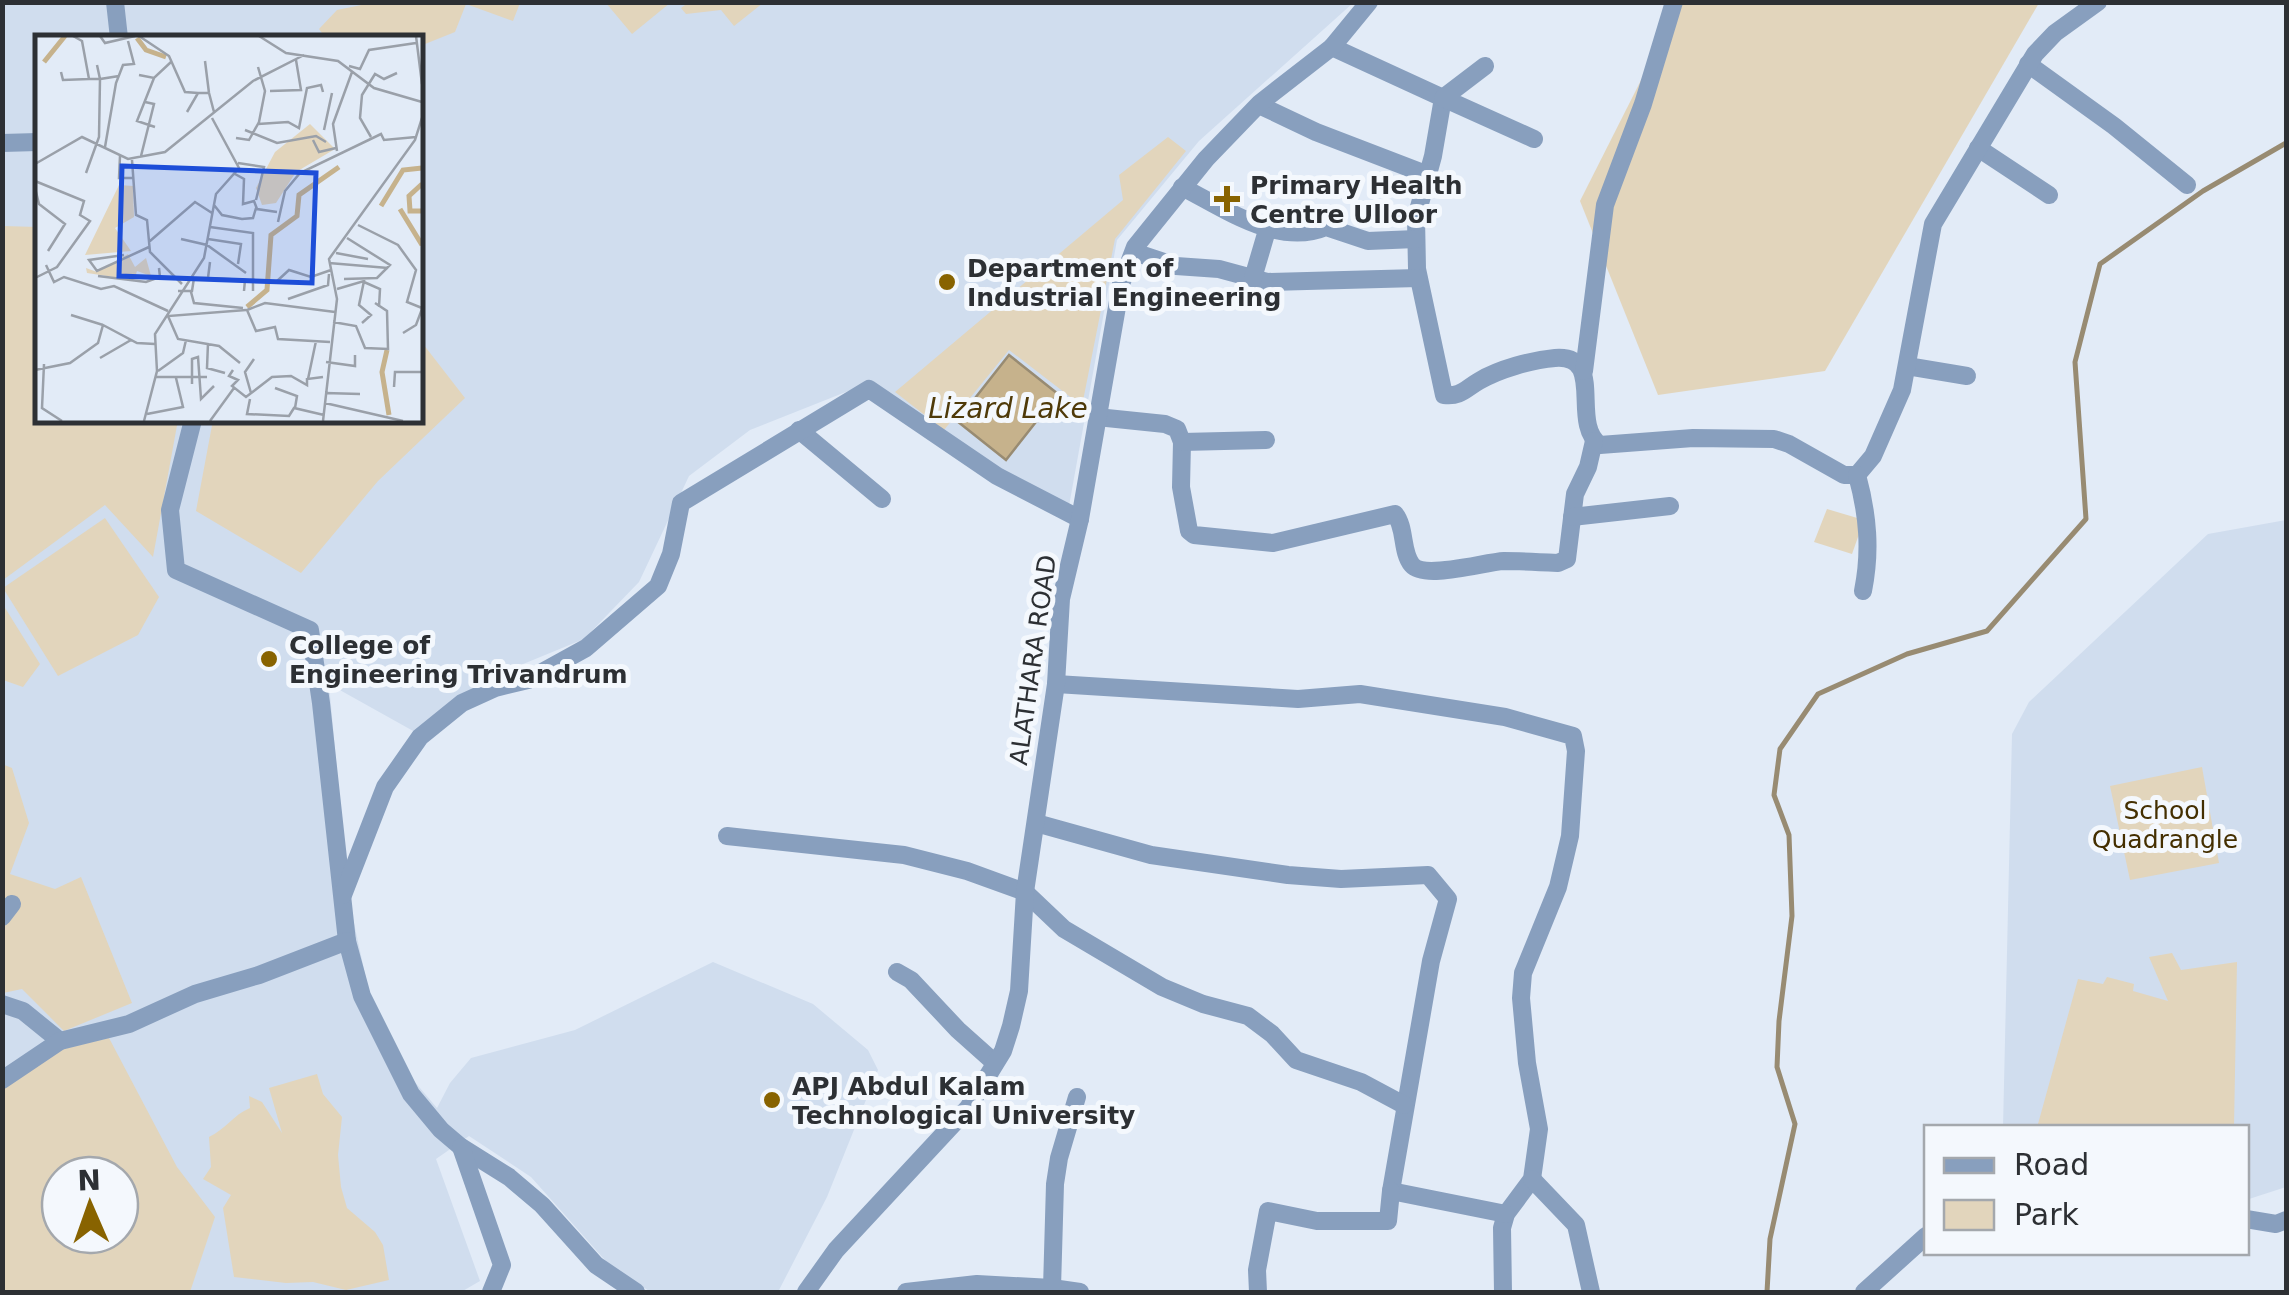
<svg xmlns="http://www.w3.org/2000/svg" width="2289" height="1295" viewBox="0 0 2289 1295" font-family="'DejaVu Sans',sans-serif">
<rect width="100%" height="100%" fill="#e2ebf7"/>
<g fill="#d0ddee" fill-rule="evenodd">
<path d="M3,3H1353L1199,141L1117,240L1069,506L946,439L871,382L750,430L689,476L639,582L584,639L487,679L415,732L329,684L349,900L370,997L414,1081L437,1108L450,1083L471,1058L575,1030L713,962L813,1004L868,1050L878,1070L827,1197L778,1292H651L612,1268L531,1177L469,1136L436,1159L480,1281L461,1292H3ZM38,38H420V420H38ZM60,1175H120V1235H60Z"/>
<path d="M2286,520V1187L2249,1199L2246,1128H2003L2012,734L2029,702L2208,534Z"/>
</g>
<g fill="#e2d5bc" fill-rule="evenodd">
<path d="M376,2H520V3L513,21L466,4L455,32L420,46V38L325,37L319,29L337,10Z"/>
<path d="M689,2H763V3L734,26L721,10L686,14L681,8Z"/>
<path d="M606,3H670L632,34Z"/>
<path d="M1680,3H2039L1825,371L1658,395L1580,201Z"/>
<path d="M1168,137L1186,151L1115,239L1082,406L1009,350L944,430L895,392L1123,200L1119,175Z"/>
<path d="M3,226L37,227L38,420H178L153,557L105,505L3,580Z"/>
<path d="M420,340L465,398L378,481L301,573L196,511L213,420H420Z"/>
<path d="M1827,509L1864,520L1852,554L1814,542Z"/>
<path d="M105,518L159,597L138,635L58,676L3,588Z"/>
<path d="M2,603L40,664L23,687L3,680Z"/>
<path d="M2,764L12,768L29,823L10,874L55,889L81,877L132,1003L64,1031L22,989L3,993Z"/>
<path d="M2202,767L2219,863L2130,880L2110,786Z"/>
<path d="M2172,953L2181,970L2237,962L2234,1127L2049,1128L2038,1124L2078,979L2103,984L2107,977L2134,984L2133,991L2168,1001L2149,957Z"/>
<path d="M109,1038L177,1167L215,1217L190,1292H3L2,1087L63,1049ZM60,1175H120V1235H60Z"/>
<path d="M317,1074L323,1094L342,1117L338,1155L341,1187L347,1208L375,1232L383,1245L389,1280L346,1290L313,1282L286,1283L234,1277L223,1208L231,1195L203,1179L211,1167L209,1137C226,1129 233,1115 250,1108L249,1096L262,1102L282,1133L269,1088Z"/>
</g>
<path fill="#c6b28c" stroke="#988b72" stroke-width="2.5" d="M1009,355L1058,394L1006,460L957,421Z"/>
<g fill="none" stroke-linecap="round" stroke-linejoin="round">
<path stroke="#988b72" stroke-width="5" d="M1767,1292L1770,1239L1795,1124L1777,1067L1779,1021L1792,916L1789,835L1774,795L1780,749L1818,694L1907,654L1987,631L2086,519L2075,362L2100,264L2203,191L2286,143"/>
<g stroke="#889fbe" stroke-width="18">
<path d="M115,2L119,38"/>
<path d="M1332,47L1443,98L1433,156L1416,218L1417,269L1444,395C1461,397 1465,389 1479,381C1499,369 1532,360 1555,358C1607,354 1569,423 1600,445L1693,438L1774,439L1789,444L1844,475H1857"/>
<path d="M2028,64L2114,126L2187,185"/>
<path d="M1485,66L1443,98L1534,139"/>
<path d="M1259,105L1316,132L1428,175"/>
<path d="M2,143L38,142"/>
<path d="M1978,148L2049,195"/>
<path d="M1182,187C1225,209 1278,247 1326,227L1368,241L1416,239"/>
<path d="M1134,252L1176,266L1219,269L1267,282L1418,278"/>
<path d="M1253,278L1268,227"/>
<path d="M1907,366L1967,376"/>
<path d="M1584,371L1605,205L1643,104L1674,2"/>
<path d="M1097,417L1165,424L1177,429L1182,442L1181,487L1189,531L1194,535L1273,543L1395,514C1406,528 1401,552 1412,565C1425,580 1484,562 1504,561C1522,561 1540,562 1558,563L1567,559L1575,494L1588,467L1594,441"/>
<path d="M193,420L170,510L176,570L310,630L321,703L347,941L362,996L411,1094L441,1130L461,1147L509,1177L542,1205L596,1265L636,1292"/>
<path d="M799,430L882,499"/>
<path d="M1182,442L1266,440"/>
<path d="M1857,475L1873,456L1902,390L1933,224L2035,54L2055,33L2098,2"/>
<path d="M1857,475C1868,515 1871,551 1863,591"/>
<path d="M1572,517L1670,506"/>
<path d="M1056,684L1298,699L1360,694L1505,717L1573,736L1576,751L1570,836L1558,887L1523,973L1521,998L1527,1063L1539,1129L1532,1179L1506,1214L1502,1228L1503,1292"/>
<path d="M1036,823L1151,855L1288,875L1341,879L1428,875L1448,899L1431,961L1391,1191L1506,1214"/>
<path d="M727,836L904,855L967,871L1025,892L1064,929L1162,987L1203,1004L1248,1016L1272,1034L1296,1060L1361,1082L1404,1105"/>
<path d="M343,895L385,787L420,737L462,703L495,688L528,680L586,648L658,586L671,554L681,503L869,389L997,476L1080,519"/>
<path d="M2,917L12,904"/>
<path d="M897,972L911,980L958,1030L995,1063"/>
<path d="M2,1004L23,1011L60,1041"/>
<path d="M2,1080L60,1041L129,1024L195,994L259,975L347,941"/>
<path d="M461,1147L502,1265L491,1292"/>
<path d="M1532,1179L1576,1225L1591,1292"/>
<path d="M2246,1219L2276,1224L2286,1220"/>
<path d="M1052,1288L1080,1292"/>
<path d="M806,1292L836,1250L968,1108L1003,1051L1011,1026L1019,991L1025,892L1056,684L1061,599L1080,519L1121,284L1135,247L1206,159L1260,103L1332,47L1369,2"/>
<path d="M906,1292L977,1284L1052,1288L1055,1184L1059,1158L1077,1097"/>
<path d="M1258,1292L1257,1270L1268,1211L1317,1221H1388L1391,1191"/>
<path d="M1864,1292L1926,1236"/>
</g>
</g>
<g fill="#886300" stroke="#f4f8fd" stroke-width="4">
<path d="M1222 184h10v10h10v10h-10v10h-10v-10h-10v-10h10z"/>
<circle cx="947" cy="282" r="10"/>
<circle cx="269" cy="659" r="10"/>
<circle cx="772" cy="1100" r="10"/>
</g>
<g text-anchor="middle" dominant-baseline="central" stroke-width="10" stroke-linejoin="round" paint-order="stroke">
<g font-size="25" font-weight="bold" fill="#2d3034" stroke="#f4f8fd" text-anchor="start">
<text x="1250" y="185">Primary Health<tspan x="1250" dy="29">Centre Ulloor</tspan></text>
<text x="967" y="268">Department of<tspan x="967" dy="29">Industrial Engineering</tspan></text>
<text x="289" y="645">College of<tspan x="289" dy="29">Engineering Trivandrum</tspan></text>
<text x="792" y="1086">APJ Abdul Kalam<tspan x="792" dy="29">Technological University</tspan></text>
</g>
<g font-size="25" fill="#2d3034" stroke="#f4f8fd">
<text transform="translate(1033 660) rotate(-82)">ALATHARA ROAD</text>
</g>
<g font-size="25" fill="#442f00" stroke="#f4f8fd">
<text x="2165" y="810">School<tspan x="2165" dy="29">Quadrangle</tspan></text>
</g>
<g font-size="28" font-style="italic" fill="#4f3a09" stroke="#f4f8fd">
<text x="1008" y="408">Lizard Lake</text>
</g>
</g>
<g transform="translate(35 35)">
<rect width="388" height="388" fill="#e2ebf7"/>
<path d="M275,89L300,114L261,137L241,168L227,170L221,153L240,117ZM84,150L98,151L99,182L80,193L96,216L50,220ZM93,219L100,232L111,223L116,241L102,236L99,245L52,238L51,233L62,237Z" fill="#e2d5bc"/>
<path fill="none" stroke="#c6b28c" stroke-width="5" d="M102,3L111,15L131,22M9,27L30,1M387,149L374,161L375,176H387M346,171L368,135L387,133M365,174L387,210M212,272L232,255L236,200L262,181L264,160L304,132M352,315L347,337L354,380"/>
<path fill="none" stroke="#9aa0a9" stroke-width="2.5" d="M38,1L47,6L54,44H65L64,102L51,138M65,1L70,8L100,1M104,1L134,21L150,57L163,58M224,1L251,18L303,26L339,53L387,67M381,1L387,49M170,26L174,58M62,30L65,44L84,41M314,31L325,34L334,15L381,8M26,37L28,45L54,44M104,40L119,43L136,27M119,43L102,86L120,92M235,56L266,55L261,25M152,77L163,58H174L179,77M223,89L253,87L264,93L272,53L286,50L288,57M210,95L242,108L281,101L291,107M289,95L297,58M336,102L325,83L327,60L340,39L349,44L362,38M201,103L214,105L224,87L230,56L223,32M278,105L284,117L301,113M70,112L81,48L88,30L99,29L93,6M302,116L298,89L317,37M85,121L84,143H98M106,121L119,69L110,67M97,125L101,180L112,185L115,217L147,249M203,128L229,132L221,165M0,129L47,102L93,124L130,117L218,46L269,20M200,139L209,144L208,169L219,166L222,174L242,177M0,146L49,166L45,180L55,186L22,232L0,243M0,153L4,169L30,189L13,216M179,170L187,180L207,184L218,183L221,173M243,187L250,156L265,138L346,99L349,105L381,102M323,190L363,210L381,235L372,267L387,273M175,192L218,198V256M146,204L172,210L211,238M173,204L206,209L203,229M115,206L160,167L177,178M301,218L333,224M89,220L54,225L62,236L114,212M294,228L353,233M11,230L19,247L29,242L66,254L79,251L133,276M63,241L111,247L125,242L124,233M173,243L210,245L209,256M309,244L342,243L355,230L312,203M241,247L254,235L276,242L296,235M329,247L345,254L344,272M302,254L329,246L324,270L336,280L327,288M143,256H157L159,243H173L175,227M156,257L159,268L208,273M253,264L293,250L294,239M36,280L68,290M298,287L321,291L330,313L353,314L352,276L340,268M368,298L381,290L387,274M295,307L243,304L240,292L221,296L212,275L230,268L300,277M173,308L172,333L190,338M65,323L96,305M291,327L320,331V320M205,328L184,311L143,304L133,281L211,275M9,329L7,373L27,386M0,335L35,328L63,308L68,290L102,308L120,309M198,335L194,341L203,345L197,351L211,362L237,342L256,341L272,350V344L288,342M123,336L148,318L151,305M121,342H172M273,344L281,306M157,349V324L163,322L166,364L179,351M359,352L360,337H387M240,353L262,361L260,373M216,358L210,337L219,324M290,358L325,359M215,364L212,379L254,381L259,373L289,380M290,368L368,386M112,379L148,372L141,343M109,386L122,336L120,299L169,223L181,159L204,133L177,83M175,386L199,353M288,386L302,264L294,224L380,105L387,83"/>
<path fill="#1d4ed8" fill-opacity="0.15" stroke="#1d4ed8" stroke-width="5" d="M87,131L281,138L277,248L84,241Z"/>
<rect width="388" height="388" fill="none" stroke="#2d3034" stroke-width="5"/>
</g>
<rect width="2289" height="1295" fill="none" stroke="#2d3034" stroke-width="10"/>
<rect x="1924" y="1125" width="325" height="130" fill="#f4f8fd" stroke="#a4a8ad" stroke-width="2.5"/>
<rect x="1944" y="1158" width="50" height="15" fill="#889fbe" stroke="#a4a8ad" stroke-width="2.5"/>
<text x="2014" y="1175" font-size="30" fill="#2d3034">Road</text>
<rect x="1944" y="1200" width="50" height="30" fill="#e2d5bc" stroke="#a4a8ad" stroke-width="2.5"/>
<text x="2014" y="1225" font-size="30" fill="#2d3034">Park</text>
<g transform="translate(90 1205) rotate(358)"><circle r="48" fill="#f4f8fd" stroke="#a4a8ad" stroke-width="2.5"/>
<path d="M0-8L18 38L0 25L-18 38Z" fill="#886300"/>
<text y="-15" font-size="28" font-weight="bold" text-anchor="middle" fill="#2d3034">N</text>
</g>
</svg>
